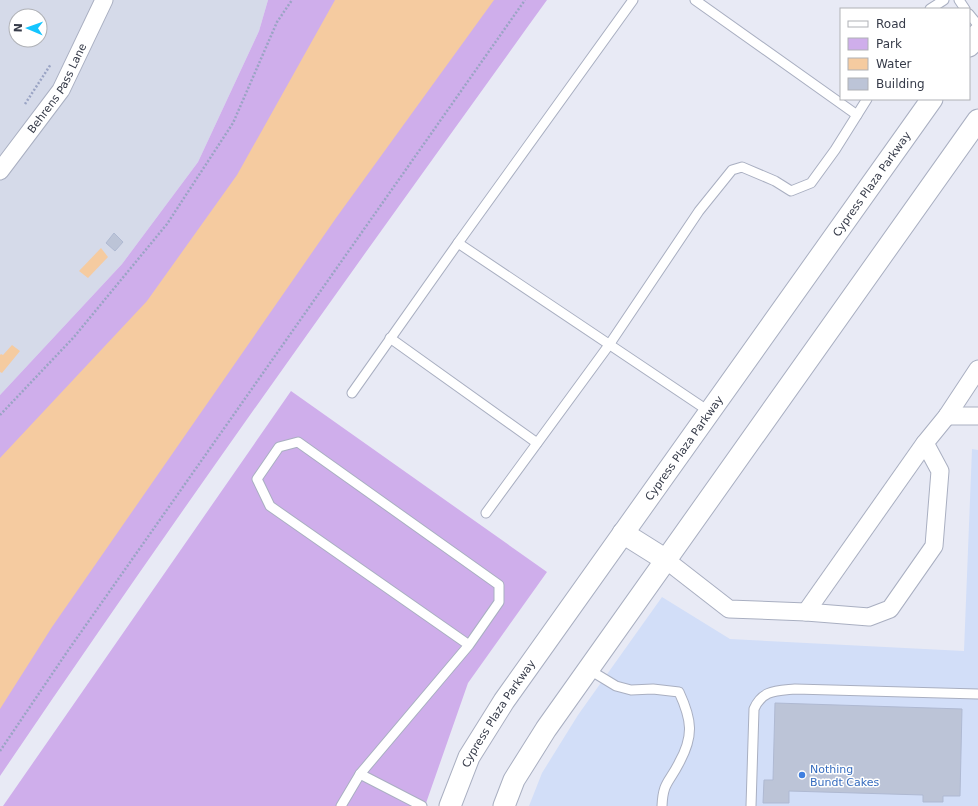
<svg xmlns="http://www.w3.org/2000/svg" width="978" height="806" viewBox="0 0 978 806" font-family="'DejaVu Sans',sans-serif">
<rect width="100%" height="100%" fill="#e8eaf5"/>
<path fill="#d5dae9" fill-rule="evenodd" d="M0,0H268L259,31L198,162L122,264L0,395ZM16,16H40V40H16Z"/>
<path fill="#d2def8" d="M972,449L978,450V806H529L542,773L578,715L662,597L730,639L964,651Z"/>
<g fill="#cfaeeb">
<path d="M268,0H547C362,257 177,514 0,776V395L122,264L198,162L259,31Z"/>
<path d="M291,391L547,572L468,683L425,806H3Z"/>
</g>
<g fill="#f5cba0">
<path d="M335,0H494L336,218L52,627L0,709V458L147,301L237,175Z"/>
<path d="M101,248L108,257L88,278L79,271Z"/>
<path d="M12,345L20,351L2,373L0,372V355L1,354L3,355Z"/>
</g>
<g fill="#bcc4d7" stroke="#afb9d2">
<path d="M114,233L123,242L115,251L106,243Z"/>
<path d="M775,703L962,709L960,796H943V802H923V795L789,791V803H763L764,780H773Z"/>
</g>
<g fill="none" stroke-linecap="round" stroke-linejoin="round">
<defs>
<g id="service">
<path d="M633,0L458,243L710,412"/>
<path d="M695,0L857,115"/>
<path d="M959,0L965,9"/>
<path d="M930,9L944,0"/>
<path d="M969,14L978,25"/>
<path d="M390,338L537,443"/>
<path d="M352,393L458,243"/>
<path d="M486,513L609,345L699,211L732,170L742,167L775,181L791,191L811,183L835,150L867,99"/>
<path d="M588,669L616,686L631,690L653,689L679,692C692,720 694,736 679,763C669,783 663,782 662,806"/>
<path d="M360,774L422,806"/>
<path d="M341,806L360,774L469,645L499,602V585L298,442L279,447L257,479L270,506L469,645"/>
<path d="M751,806L754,709C762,690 776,691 795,689L978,694"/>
</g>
<g id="minor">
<path id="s1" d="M0,171L61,90L104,0"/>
<path d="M947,416H978"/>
<path d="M666,560L729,609L806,612L869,617L890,609L934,546L940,471L925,443L947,416L978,369"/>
<path d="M806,612L925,443"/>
</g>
<g id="tertiary">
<path d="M969,46L978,34"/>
<path d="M623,533L666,560"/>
<path id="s2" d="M450,806L469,757L504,701L932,99"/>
<path d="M504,806L514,780L546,729L978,120"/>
</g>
</defs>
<use href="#service" stroke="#a9afc1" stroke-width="11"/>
<use href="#minor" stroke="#a9afc1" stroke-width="19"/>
<use href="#tertiary" stroke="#a9afc1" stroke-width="23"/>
<g stroke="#9aa4c4" stroke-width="2.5" stroke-dasharray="2 2" stroke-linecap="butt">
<path d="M25,104L51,64"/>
<path d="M0,415L74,337L167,224L233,123L277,22L292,0"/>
<path d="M0,751L67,652L525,0"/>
</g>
<use href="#service" stroke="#fff" stroke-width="9"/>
<use href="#minor" stroke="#fff" stroke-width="17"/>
<use href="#tertiary" stroke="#fff" stroke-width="21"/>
</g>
<circle fill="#3f7fe0" stroke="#fff" stroke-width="1.5" cx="802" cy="775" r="4"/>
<g text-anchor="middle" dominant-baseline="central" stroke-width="3" stroke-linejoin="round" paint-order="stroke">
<g font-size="11" fill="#363b49" stroke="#fff">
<text stroke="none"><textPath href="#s1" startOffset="101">Behrens Pass Lane</textPath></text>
<text stroke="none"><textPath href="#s2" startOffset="753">Cypress Plaza Parkway</textPath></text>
<text stroke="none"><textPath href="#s2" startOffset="429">Cypress Plaza Parkway</textPath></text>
<text stroke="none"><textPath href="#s2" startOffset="105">Cypress Plaza Parkway</textPath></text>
</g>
<g font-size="11" fill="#366cbe" stroke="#fff" text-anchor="start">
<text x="810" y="769">Nothing<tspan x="810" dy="13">Bundt Cakes</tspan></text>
</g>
</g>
<rect x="840" y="8" width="130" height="92" fill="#ffffff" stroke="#afb1b6"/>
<rect x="848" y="21" width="20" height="6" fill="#ffffff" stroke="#afb1b6"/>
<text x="876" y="28" font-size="12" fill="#363b49">Road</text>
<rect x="848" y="38" width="20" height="12" fill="#cfaeeb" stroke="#afb1b6"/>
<text x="876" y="48" font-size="12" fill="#363b49">Park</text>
<rect x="848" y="58" width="20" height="12" fill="#f5cba0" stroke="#afb1b6"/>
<text x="876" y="68" font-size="12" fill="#363b49">Water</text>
<rect x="848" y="78" width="20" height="12" fill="#bcc4d7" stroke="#afb1b6"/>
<text x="876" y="88" font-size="12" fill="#363b49">Building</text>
<g transform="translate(28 28) rotate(272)"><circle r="19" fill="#ffffff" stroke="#afb1b6"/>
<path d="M0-3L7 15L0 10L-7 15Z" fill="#14c5ff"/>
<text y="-6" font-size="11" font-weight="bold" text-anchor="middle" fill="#363b49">N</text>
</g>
</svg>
